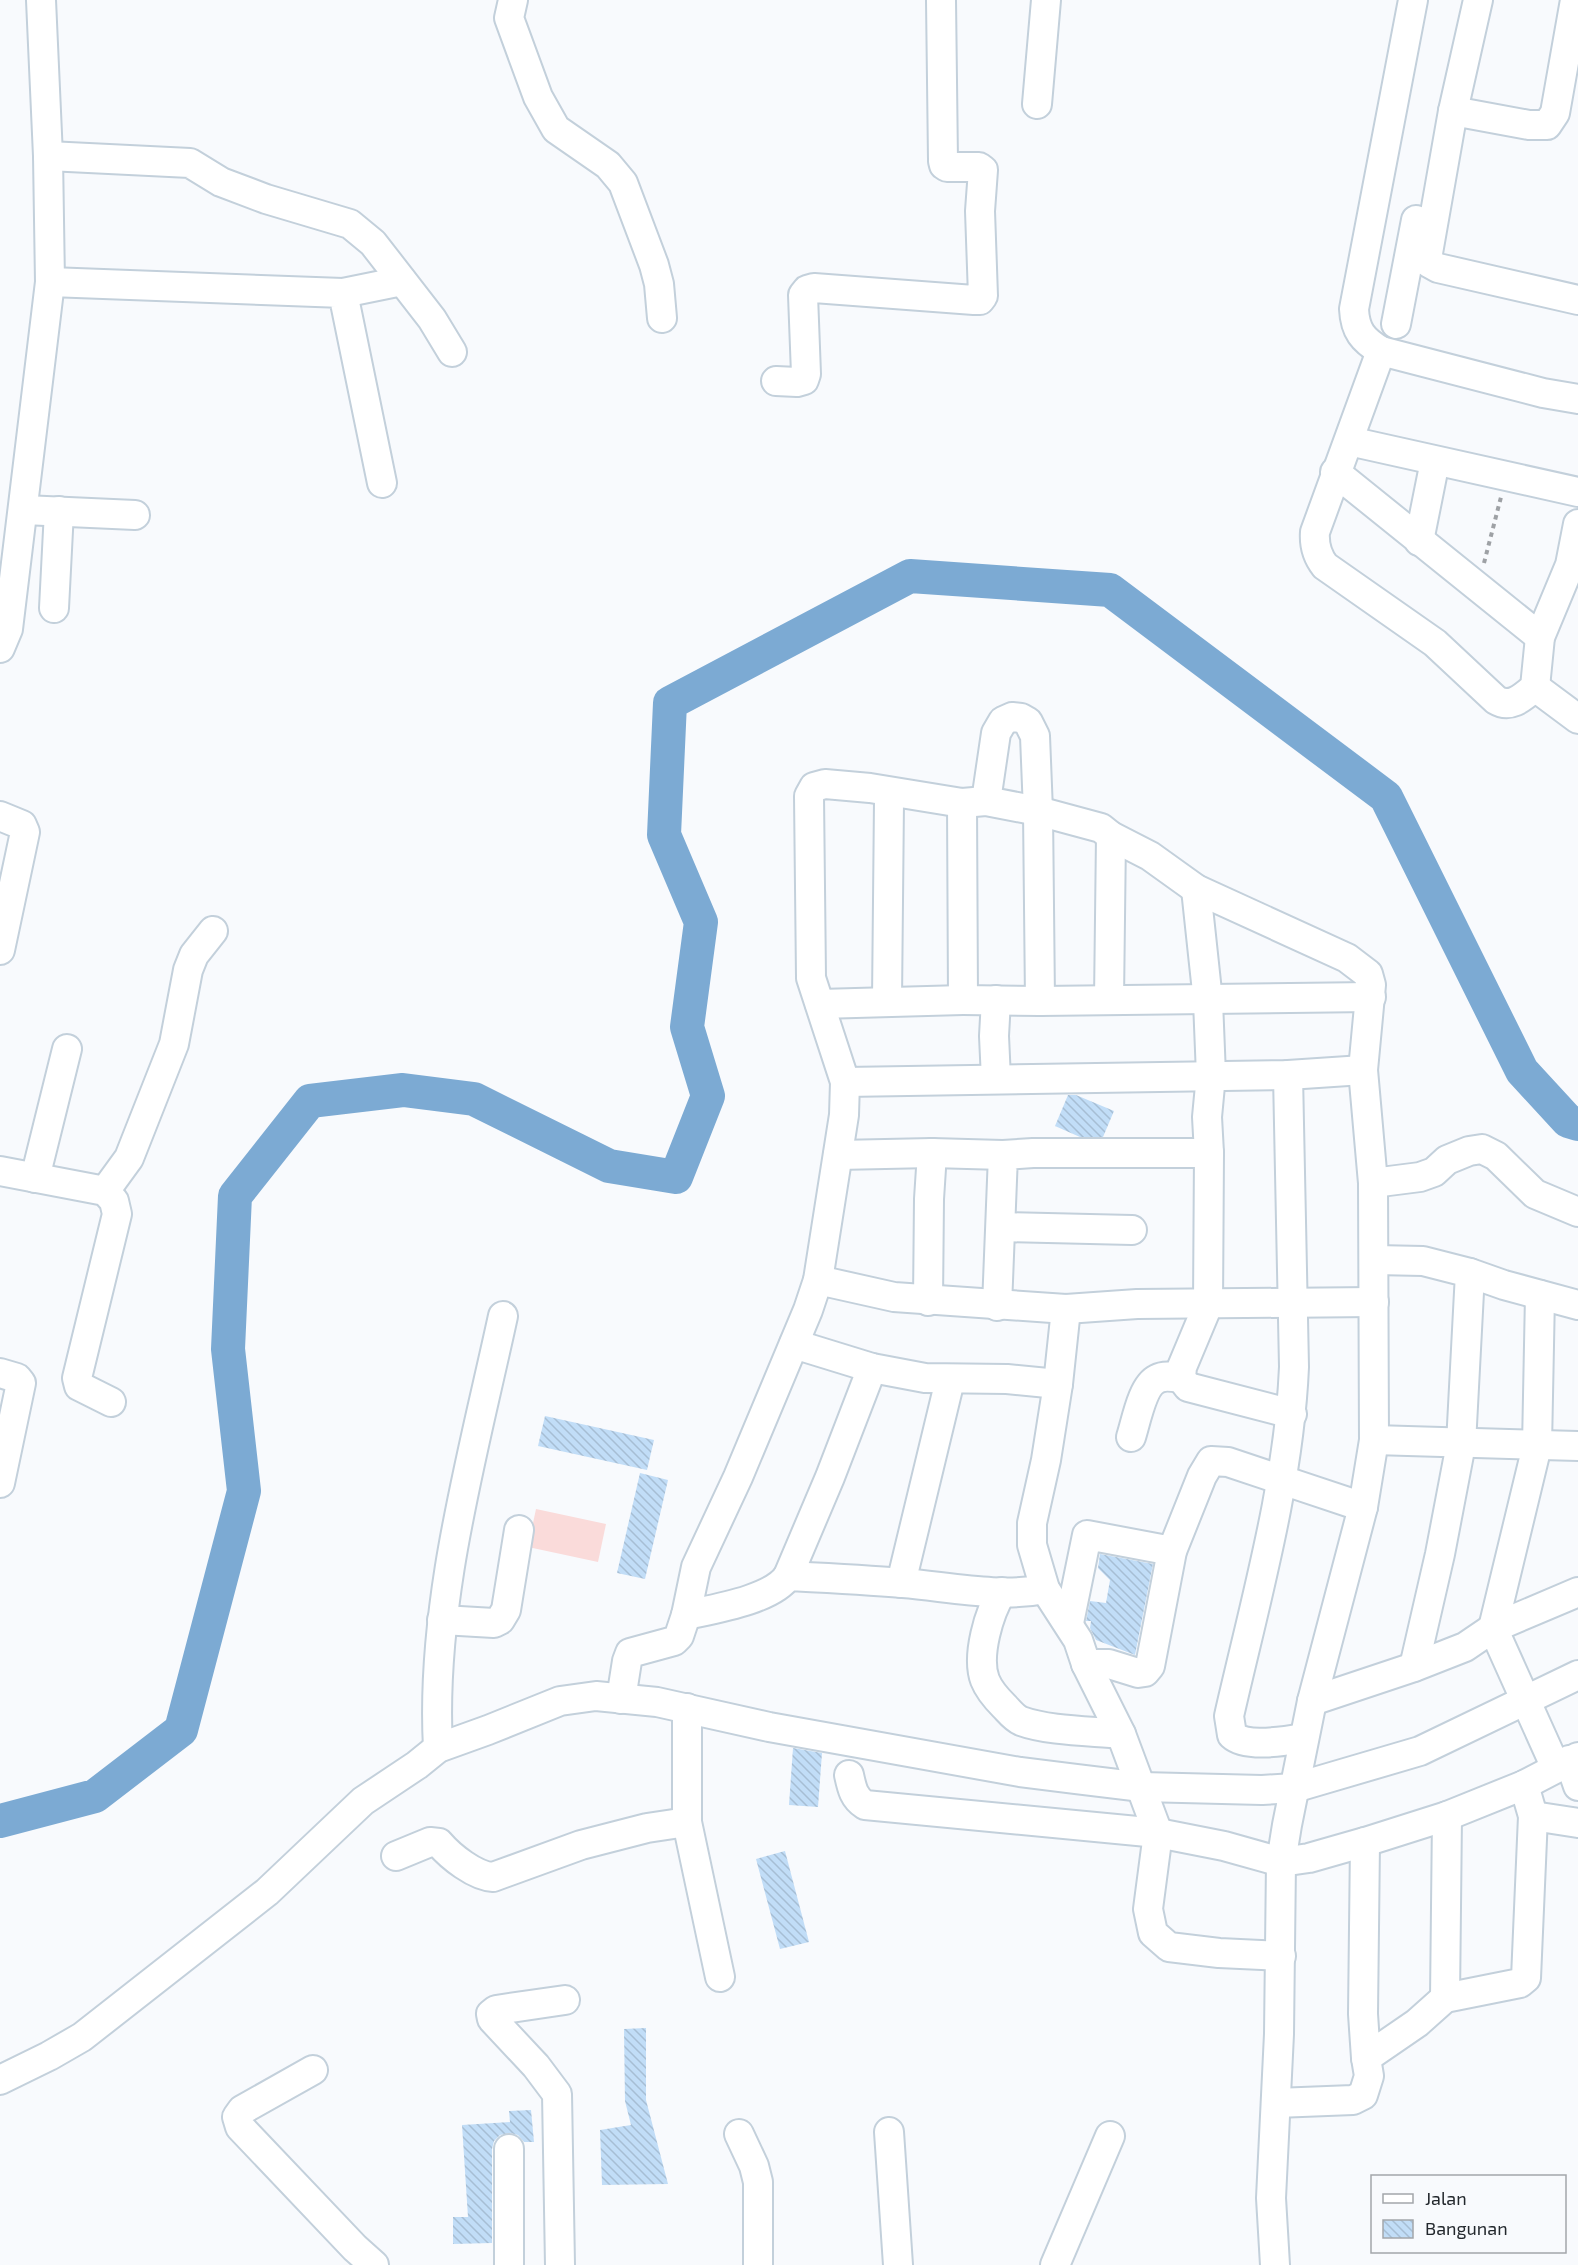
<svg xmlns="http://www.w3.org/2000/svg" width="1578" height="2265" viewBox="0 0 1578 2265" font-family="'Exo 2',sans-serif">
<defs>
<pattern id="building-back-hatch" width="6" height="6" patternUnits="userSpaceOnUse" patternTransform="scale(1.5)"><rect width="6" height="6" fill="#c1ddf7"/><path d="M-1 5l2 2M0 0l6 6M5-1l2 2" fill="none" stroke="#a6bed4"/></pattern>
</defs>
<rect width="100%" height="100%" fill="#f8fafd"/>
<path fill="#fadbda" d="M536,1509L606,1524L598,1562L528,1547Z"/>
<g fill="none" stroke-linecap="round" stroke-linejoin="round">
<path stroke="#7caad3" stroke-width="34" d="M0,1821L95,1796L181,1730L244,1491L228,1349L235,1196L310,1101L403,1090L474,1099L609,1166L676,1177L708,1096L687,1027L701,922L664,835L670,703L910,576L1110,590L1386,797L1522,1071L1568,1121L1578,1124"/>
</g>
<g fill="url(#building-back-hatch)">
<path d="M1068,1095H1076L1114,1111L1103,1137H1080L1055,1126Z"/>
<path d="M545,1416L654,1440L647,1470L538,1446Z"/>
<path d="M640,1473L668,1480L645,1579L617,1573Z"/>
<path d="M1100,1554L1153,1564L1135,1655L1096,1640L1090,1628L1091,1621H1086L1090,1601L1106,1603L1110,1580L1098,1568Z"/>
<path d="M793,1748L822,1753L818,1807L789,1805Z"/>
<path d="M785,1851L809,1942L780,1949L756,1859Z"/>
<path d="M646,2028V2100L668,2184L602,2185L600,2130L631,2125L625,2101L624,2029Z"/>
<path d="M531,2110L534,2142H524L518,2135L510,2133L500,2135L494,2141L492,2149V2243L453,2244V2217H468L462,2125L510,2122L509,2111Z"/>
</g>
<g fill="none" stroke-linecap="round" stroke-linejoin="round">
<defs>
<g id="minor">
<path d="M513,0L509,18L538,97L556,129L608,165L623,183L654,265L659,284L662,318"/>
<path d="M1478,0L1453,111L1428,253L1429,263L1438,268L1578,300"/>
<path d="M1037,104L1046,0"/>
<path d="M1453,111L1529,125H1547L1555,113L1575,0"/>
<path d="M48,156L190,163L221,182L266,199L350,224L373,243L432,319L452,352"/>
<path d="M50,282L343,293L382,483"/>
<path d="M343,293L402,281"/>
<path d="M1396,324L1416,220"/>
<path d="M1381,351C1363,340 1355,331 1354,309L1413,0"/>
<path d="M776,381L797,382L804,380L806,374L803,295L807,290L814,288L974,300H980L983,296L980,211L983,170L979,167H947L944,165L943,161L941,0"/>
<path d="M1578,399L1543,393L1381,351L1315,532C1314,545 1317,556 1325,566L1435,643L1496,700C1511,709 1523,697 1535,687L1540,637L1570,565L1578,524"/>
<path d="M1349,441L1578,492"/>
<path d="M1335,472L1540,637"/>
<path d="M24,510L135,515"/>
<path d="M1419,541L1435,461"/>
<path d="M54,608L59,511"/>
<path d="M0,648L8,629L50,282L48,156L41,0"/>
<path d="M1535,687L1578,719"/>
<path d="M962,803L963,1000L1040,1001L1038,811L1035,736L1028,722L1021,718L1012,717L1003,721L996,733L986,801"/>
<path d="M0,816L22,825L25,832L0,950"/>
<path d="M1196,889L1208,1001L1211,1075L1207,1117L1209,1153L1208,1305L1182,1367L1181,1378L1188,1387L1292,1414"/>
<path d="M887,1000L889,801L892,793"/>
<path d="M1109,1000L1111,836"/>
<path d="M1040,1001L1371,997"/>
<path d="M820,1004L963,1000"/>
<path d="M1288,1075L1294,1367C1289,1484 1255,1602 1229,1716L1232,1735C1246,1748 1286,1741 1304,1738"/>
<path d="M996,1079L994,1036L996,1000"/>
<path d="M845,1082L1288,1075L1363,1070"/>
<path d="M838,1155L932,1153L1003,1155"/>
<path d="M0,1171L105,1191L114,1201L117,1214L77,1378L79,1386L111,1402"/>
<path d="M35,1178L67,1049"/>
<path d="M1373,1183L1420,1177L1434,1172L1447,1160L1469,1151L1482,1149L1496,1156L1535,1194L1578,1212"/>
<path d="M105,1191L129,1158L174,1044L188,970L194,955L213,931"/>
<path d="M1001,1227L1132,1230"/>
<path d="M1375,1260L1423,1261L1470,1273L1461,1444L1440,1554L1414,1667"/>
<path d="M1470,1273L1504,1285L1578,1305"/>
<path d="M818,1280L894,1297L1066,1309L1137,1304L1374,1302"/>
<path d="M1540,1295L1537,1446L1493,1628L1556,1768"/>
<path d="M928,1301L929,1199L932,1153"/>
<path d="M997,1306L1003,1155L1033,1153H1209"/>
<path d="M1066,1309L1058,1384L1046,1460L1032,1523V1545L1045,1589L1078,1640L1086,1664L1121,1734L1158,1833L1148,1909L1153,1933L1169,1947L1219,1953L1281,1956"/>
<path d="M794,1344L872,1368L925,1378L1007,1379L1058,1384"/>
<path d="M0,1373L17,1378L21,1383L0,1483"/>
<path d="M1131,1437C1136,1422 1142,1386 1157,1379C1164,1375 1174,1377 1181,1378"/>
<path d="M1374,1440L1578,1446"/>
<path d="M788,1576L830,1477L872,1368"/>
<path d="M901,1583L950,1380"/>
<path d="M1045,1589C999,1598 950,1587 903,1583C865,1580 826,1578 788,1576C772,1600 713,1609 686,1615L696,1567L738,1477L808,1310L818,1280L844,1115L845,1082L811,978L809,796L814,787L825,784L870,788L962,803L986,801L1038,811L1101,828L1111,836L1150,856L1196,889L1347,958L1368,974L1371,985L1363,1070L1373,1183L1374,1440L1363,1507L1312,1701L1287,1825L1281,1862L1279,2034L1271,2198L1275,2265"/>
<path d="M1002,1592C989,1612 976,1656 985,1680C989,1690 996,1698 1004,1706C1009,1711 1014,1718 1021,1721C1048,1731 1092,1731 1121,1734"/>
<path d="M442,1620L494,1623L500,1620L506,1610L519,1530"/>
<path d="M1069,1623L1087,1535L1172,1551"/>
<path d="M1086,1664H1109L1138,1673L1145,1672L1150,1666L1172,1551L1202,1476L1211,1461L1228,1462L1363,1507"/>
<path d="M621,1699L627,1661L630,1653L674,1641L679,1636L686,1615"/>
<path d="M1312,1701L1414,1667L1465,1647L1493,1628L1578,1592"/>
<path d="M687,1708V1822L720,1977"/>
<path d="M438,1748C430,1604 473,1455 503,1316"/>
<path d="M1569,1760L1578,1786"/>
<path d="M849,1775C852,1789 854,1798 865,1805L1158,1833L1224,1846L1281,1862L1309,1858L1365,1842L1447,1816L1524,1785L1578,1757"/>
<path d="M1533,1816L1578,1823"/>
<path d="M1365,1842L1363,2014L1366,2058L1417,2023L1445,1998L1520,1983L1526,1978L1533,1816L1524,1785"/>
<path d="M396,1856L430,1842L439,1843C451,1857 475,1876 493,1877L581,1845L647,1828L687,1822"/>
<path d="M1445,1998L1447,1816"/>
<path d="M313,2070L242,2110L237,2117L240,2127L355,2248L374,2265"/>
<path d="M0,2080L49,2056L82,2037L267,1892L363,1801L417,1765L438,1748L488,1730L560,1701L596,1696L657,1702L769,1727L1020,1772L1076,1779L1142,1787L1262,1790L1294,1788L1420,1751L1578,1675"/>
<path d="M1276,2103L1353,2100L1363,2095L1369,2076L1366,2058"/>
<path d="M889,2132L898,2265"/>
<path d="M739,2134L754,2166L758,2182V2265"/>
<path d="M509,2265V2149"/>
<path d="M560,2265L557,2094L536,2066L492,2019L491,2014L496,2010L565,2000"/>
<path d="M1055,2265L1110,2136"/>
</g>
</defs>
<use href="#minor" stroke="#c3d0db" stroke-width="32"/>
<path stroke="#9ea1a5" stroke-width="4" stroke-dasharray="4.5 4.5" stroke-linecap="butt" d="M1484,563L1501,497"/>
<use href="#minor" stroke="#fff" stroke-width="28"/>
</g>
<rect x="1371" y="2175" width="195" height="78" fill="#f8fafd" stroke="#a3a6aa" stroke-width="1.5"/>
<rect x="1383" y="2194" width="30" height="9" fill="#ffffff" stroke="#a3a6aa" stroke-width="1.5"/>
<text x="1425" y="2205" font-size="18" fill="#23282d">Jalan</text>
<rect x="1383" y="2220" width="30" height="18" fill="url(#building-back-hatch)" stroke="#a3a6aa" stroke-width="1.5"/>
<text x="1425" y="2235" font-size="18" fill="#23282d">Bangunan</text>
</svg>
